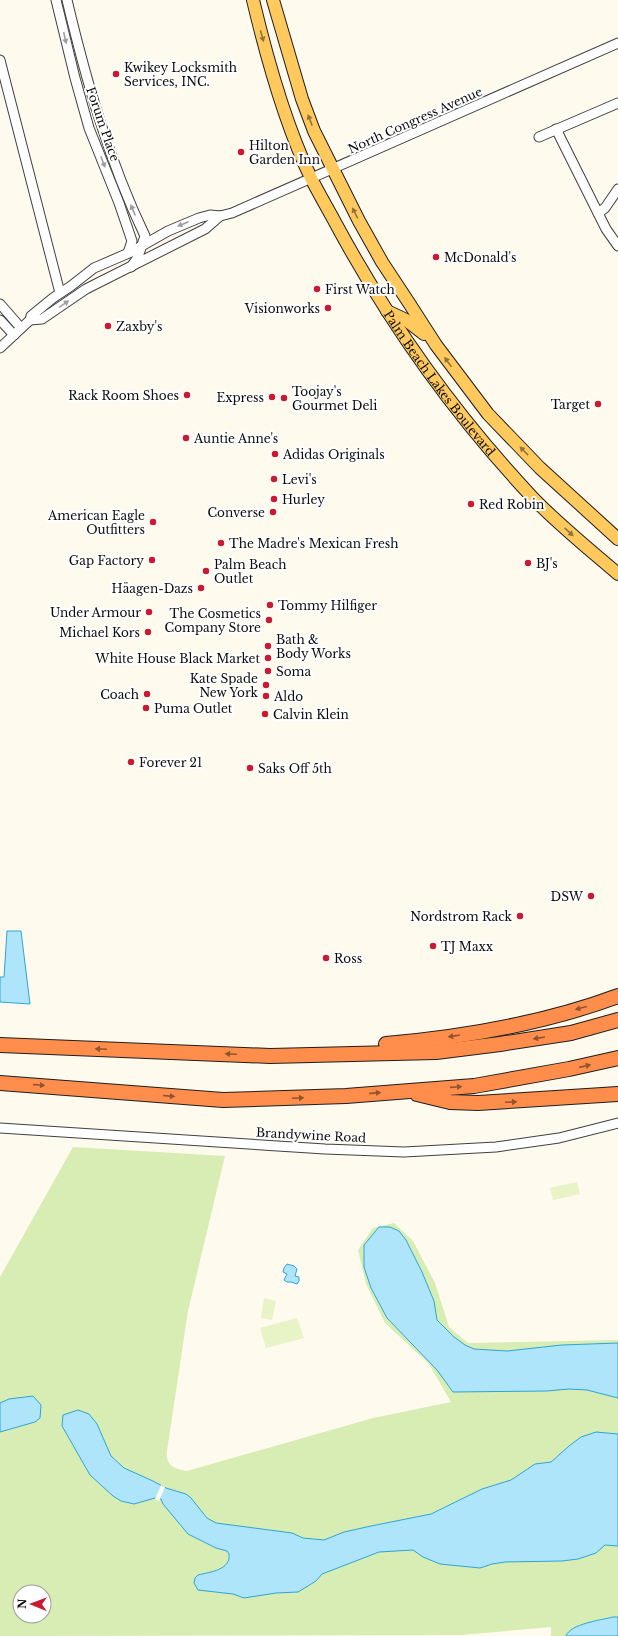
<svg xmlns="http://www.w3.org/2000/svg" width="618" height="1636" viewBox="0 0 618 1636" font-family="'Libre Baskerville',serif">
<rect width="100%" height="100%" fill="#fffaee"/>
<path fill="#d7edb4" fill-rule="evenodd" d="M73,1147L225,1156L188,1311L167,1451C166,1466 173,1468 187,1471L373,1418L451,1402L429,1364L385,1323L366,1284L358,1250L373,1228L394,1223L413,1241L435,1283L449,1327L468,1343L618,1340V1636H551V1627L461,1635L0,1636V1277ZM20,1592H44V1616H20Z"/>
<g fill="#e8f3c6">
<path d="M577,1182L580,1194L553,1200L550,1188Z"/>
<path d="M264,1298L276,1301L272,1320L261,1318Z"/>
<path d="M297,1318L304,1338L266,1348L260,1328Z"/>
</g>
<g fill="#aee5fb" stroke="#2ea4d8">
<path d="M7,931H21L30,1004L0,1002V977H4Z"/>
<path d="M379,1227H390L399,1231L406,1240L422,1272L434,1301L437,1320L454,1337L465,1345L474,1349L507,1351L562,1345L618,1343V1398L587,1390L569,1389L547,1391L453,1392L437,1370L387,1318L371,1288L364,1267V1245Z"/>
<path d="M287,1264L294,1266L297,1269L295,1276L299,1277V1281L297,1284L291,1282H287L284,1280L287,1274L283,1272L284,1268Z"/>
<path d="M33,1396L41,1405L40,1418L35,1422L0,1432V1403L9,1399Z"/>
<path d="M78,1410L89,1414L97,1424L111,1456L124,1468L153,1481L166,1488L186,1494L191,1498L207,1518L216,1523L292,1533L303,1538L324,1540L344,1532L371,1526L431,1514L482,1489L511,1480L535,1464L551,1462L569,1446L581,1437L596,1432L618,1434V1546L605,1545L596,1553L578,1559L562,1561L505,1562L492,1564L480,1568L440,1564L423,1557L413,1550L379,1552L322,1574L316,1581L298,1592L276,1593L244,1598L233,1594L198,1590L194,1583L195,1578L198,1575C210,1572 231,1570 229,1554L227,1551L216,1548L188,1534L163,1504L161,1499L155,1498L134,1504L121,1501L113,1496L90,1475L62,1426L63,1415Z"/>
<path d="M613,1617H618V1636H566C570,1624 601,1620 613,1617Z"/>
</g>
<path fill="#fffaee" d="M161,1485L165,1487L159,1501L155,1499Z"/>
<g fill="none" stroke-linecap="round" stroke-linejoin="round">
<defs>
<g id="minor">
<path d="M56,0L75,78L89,128L119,203L132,241L128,253"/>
<path d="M67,0C86,80 109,161 145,236L138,257L131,267"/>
<path d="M0,60L60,293"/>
<path d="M556,129L606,229L618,246"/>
<path d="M539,137L618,103"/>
<path d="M598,213L605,208L618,189"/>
<path d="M0,304L21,328"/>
<path d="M0,320L14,335"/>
<path d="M30,320L42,319L86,289L205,229L220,216"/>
<path d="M0,348L30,320L31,316L53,298L71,286L94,268L131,252L168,231L199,218L210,215L220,216L232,213L618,43"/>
<path d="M0,1128L325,1149L404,1152L496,1147L559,1138L618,1123"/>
</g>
<g id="major">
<path id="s1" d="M253,0C267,59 285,124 311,178C319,194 328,209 336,224C390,324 455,415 533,498C559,525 589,549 618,574"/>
<path d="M273,0L302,99L314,131L359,221L382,262L409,303L436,345L488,414L540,468L618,539"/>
<path d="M387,311L406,320L424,334"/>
</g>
<g id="highway">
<path d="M386,1044C465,1037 543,1024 618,996"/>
<path d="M0,1045L270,1056L436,1052L500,1044L571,1033L618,1020"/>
<path d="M0,1083L223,1100L346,1096L474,1086L569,1069L618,1058"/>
<path d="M417,1094L450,1102L478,1103L618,1094"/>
</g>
</defs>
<use href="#minor" stroke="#404040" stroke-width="11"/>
<use href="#major" stroke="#1e1e1e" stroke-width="14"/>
<use href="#highway" stroke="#1e1e1e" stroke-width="16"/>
<use href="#minor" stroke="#fff" stroke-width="9"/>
<use href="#major" stroke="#ffc95e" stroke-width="12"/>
<use href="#highway" stroke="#ff8d4c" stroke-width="14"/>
</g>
<defs><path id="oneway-solid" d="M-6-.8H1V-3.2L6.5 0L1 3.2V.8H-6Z"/></defs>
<g fill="#92743a">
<use href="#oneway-solid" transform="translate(262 36) rotate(74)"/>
<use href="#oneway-solid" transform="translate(310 120) rotate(-111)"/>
<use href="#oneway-solid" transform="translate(355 213) rotate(-117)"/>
<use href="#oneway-solid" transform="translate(448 362) rotate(-126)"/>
<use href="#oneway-solid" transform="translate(524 451) rotate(-134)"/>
<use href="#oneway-solid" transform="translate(569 532) rotate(43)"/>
</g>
<g fill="#9e9e9e">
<use href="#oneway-solid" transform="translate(65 38) rotate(77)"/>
<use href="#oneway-solid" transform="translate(103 162) rotate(69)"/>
<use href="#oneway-solid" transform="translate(133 210) rotate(-113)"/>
<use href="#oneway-solid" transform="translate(183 224) rotate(157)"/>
<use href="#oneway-solid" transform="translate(64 304) rotate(-34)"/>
</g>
<g fill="#925330">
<use href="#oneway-solid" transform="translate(581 1008) rotate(165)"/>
<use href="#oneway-solid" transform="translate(454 1036) rotate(171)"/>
<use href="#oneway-solid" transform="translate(539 1038) rotate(171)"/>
<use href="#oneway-solid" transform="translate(101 1049) rotate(-178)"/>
<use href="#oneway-solid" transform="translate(231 1054) rotate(-178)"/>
<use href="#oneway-solid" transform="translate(585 1066) rotate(-13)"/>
<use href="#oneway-solid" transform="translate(39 1085) rotate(4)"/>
<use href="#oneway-solid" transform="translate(456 1087) rotate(-4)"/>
<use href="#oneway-solid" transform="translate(375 1093) rotate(-5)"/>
<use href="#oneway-solid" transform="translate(169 1096) rotate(5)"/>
<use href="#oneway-solid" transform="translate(298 1098) rotate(-2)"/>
<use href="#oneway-solid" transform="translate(511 1102) rotate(-3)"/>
</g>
<g fill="#c91a32" stroke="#fff" stroke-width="1.5">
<circle cx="116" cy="74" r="4"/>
<circle cx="241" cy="152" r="4"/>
<circle cx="436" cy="257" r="4"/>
<circle cx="317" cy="289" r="4"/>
<circle cx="328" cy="308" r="4"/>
<circle cx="108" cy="326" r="4"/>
<circle cx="187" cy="395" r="4"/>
<circle cx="272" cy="397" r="4"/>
<circle cx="284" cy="398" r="4"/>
<circle cx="598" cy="404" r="4"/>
<circle cx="186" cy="438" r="4"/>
<circle cx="275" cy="454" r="4"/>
<circle cx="274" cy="479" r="4"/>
<circle cx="274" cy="499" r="4"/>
<circle cx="471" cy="504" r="4"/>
<circle cx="273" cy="512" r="4"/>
<circle cx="153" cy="522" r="4"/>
<circle cx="221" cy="543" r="4"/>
<circle cx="152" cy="560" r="4"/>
<circle cx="528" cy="563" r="4"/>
<circle cx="206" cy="571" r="4"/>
<circle cx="201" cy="588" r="4"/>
<circle cx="270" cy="605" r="4"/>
<circle cx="149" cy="612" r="4"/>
<circle cx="269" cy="620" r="4"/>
<circle cx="148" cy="632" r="4"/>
<circle cx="268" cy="646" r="4"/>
<circle cx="268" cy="658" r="4"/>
<circle cx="268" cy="671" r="4"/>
<circle cx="266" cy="685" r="4"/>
<circle cx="147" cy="694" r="4"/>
<circle cx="266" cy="696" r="4"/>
<circle cx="146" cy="708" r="4"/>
<circle cx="265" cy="714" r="4"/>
<circle cx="131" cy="762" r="4"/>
<circle cx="250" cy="768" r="4"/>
<circle cx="591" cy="896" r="4"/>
<circle cx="520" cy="916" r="4"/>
<circle cx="433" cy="946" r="4"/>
<circle cx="326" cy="958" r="4"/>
</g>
<g text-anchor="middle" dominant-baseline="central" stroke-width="4" stroke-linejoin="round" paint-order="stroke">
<g font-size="12" fill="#0d0d0d" stroke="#fff" text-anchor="start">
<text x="124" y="67">Kwikey Locksmith<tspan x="124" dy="14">Services, INC.</tspan></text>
<text x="249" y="145">Hilton<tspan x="249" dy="14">Garden Inn</tspan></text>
<text x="444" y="257">McDonald's</text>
<text x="325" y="289">First Watch</text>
<text x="320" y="308" text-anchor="end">Visionworks</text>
<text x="116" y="326">Zaxby's</text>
<text x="292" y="391">Toojay's<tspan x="292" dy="14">Gourmet Deli</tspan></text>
<text x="179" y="395" text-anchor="end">Rack Room Shoes</text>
<text x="264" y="397" text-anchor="end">Express</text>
<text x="590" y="404" text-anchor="end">Target</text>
<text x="194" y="438">Auntie Anne's</text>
<text x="283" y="454">Adidas Originals</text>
<text x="282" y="479">Levi's</text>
<text x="282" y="499">Hurley</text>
<text x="479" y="504">Red Robin</text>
<text x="265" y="512" text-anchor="end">Converse</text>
<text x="145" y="515" text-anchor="end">American Eagle<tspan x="145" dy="14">Outfitters</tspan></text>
<text x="229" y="543">The Madre's Mexican Fresh</text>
<text x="144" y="560" text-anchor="end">Gap Factory</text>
<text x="536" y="563">BJ's</text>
<text x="214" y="564">Palm Beach<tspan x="214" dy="14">Outlet</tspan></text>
<text x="193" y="588" text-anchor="end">Häagen-Dazs</text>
<text x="278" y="605">Tommy Hilfiger</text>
<text x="141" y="612" text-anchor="end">Under Armour</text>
<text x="261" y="613" text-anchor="end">The Cosmetics<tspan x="261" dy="14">Company Store</tspan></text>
<text x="140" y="632" text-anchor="end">Michael Kors</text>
<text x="276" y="639">Bath &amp;<tspan x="276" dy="14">Body Works</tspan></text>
<text x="260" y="658" text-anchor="end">White House Black Market</text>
<text x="276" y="671">Soma</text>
<text x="258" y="678" text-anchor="end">Kate Spade<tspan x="258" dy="14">New York</tspan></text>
<text x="139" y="694" text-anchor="end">Coach</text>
<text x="274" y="696">Aldo</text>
<text x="154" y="708">Puma Outlet</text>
<text x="273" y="714">Calvin Klein</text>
<text x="139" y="762">Forever 21</text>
<text x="258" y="768">Saks Off 5th</text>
<text x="583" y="896" text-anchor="end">DSW</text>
<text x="512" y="916" text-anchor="end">Nordstrom Rack</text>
<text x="441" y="946">TJ Maxx</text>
<text x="334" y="958">Ross</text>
</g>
<g font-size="12" fill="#0d0d0d" stroke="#fff">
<text transform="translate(415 120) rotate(-24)">North Congress Avenue</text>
<text transform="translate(103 124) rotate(71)">Forum Place</text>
<text stroke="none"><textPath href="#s1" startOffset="430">Palm Beach Lakes Boulevard</textPath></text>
<text transform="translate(311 1135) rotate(3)">Brandywine Road</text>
</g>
</g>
<g transform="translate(32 1604) rotate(271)"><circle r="19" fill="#ffffff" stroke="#9e9e9e"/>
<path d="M0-3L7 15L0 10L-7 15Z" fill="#c91a32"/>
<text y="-6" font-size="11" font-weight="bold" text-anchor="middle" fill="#0d0d0d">N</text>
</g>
</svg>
